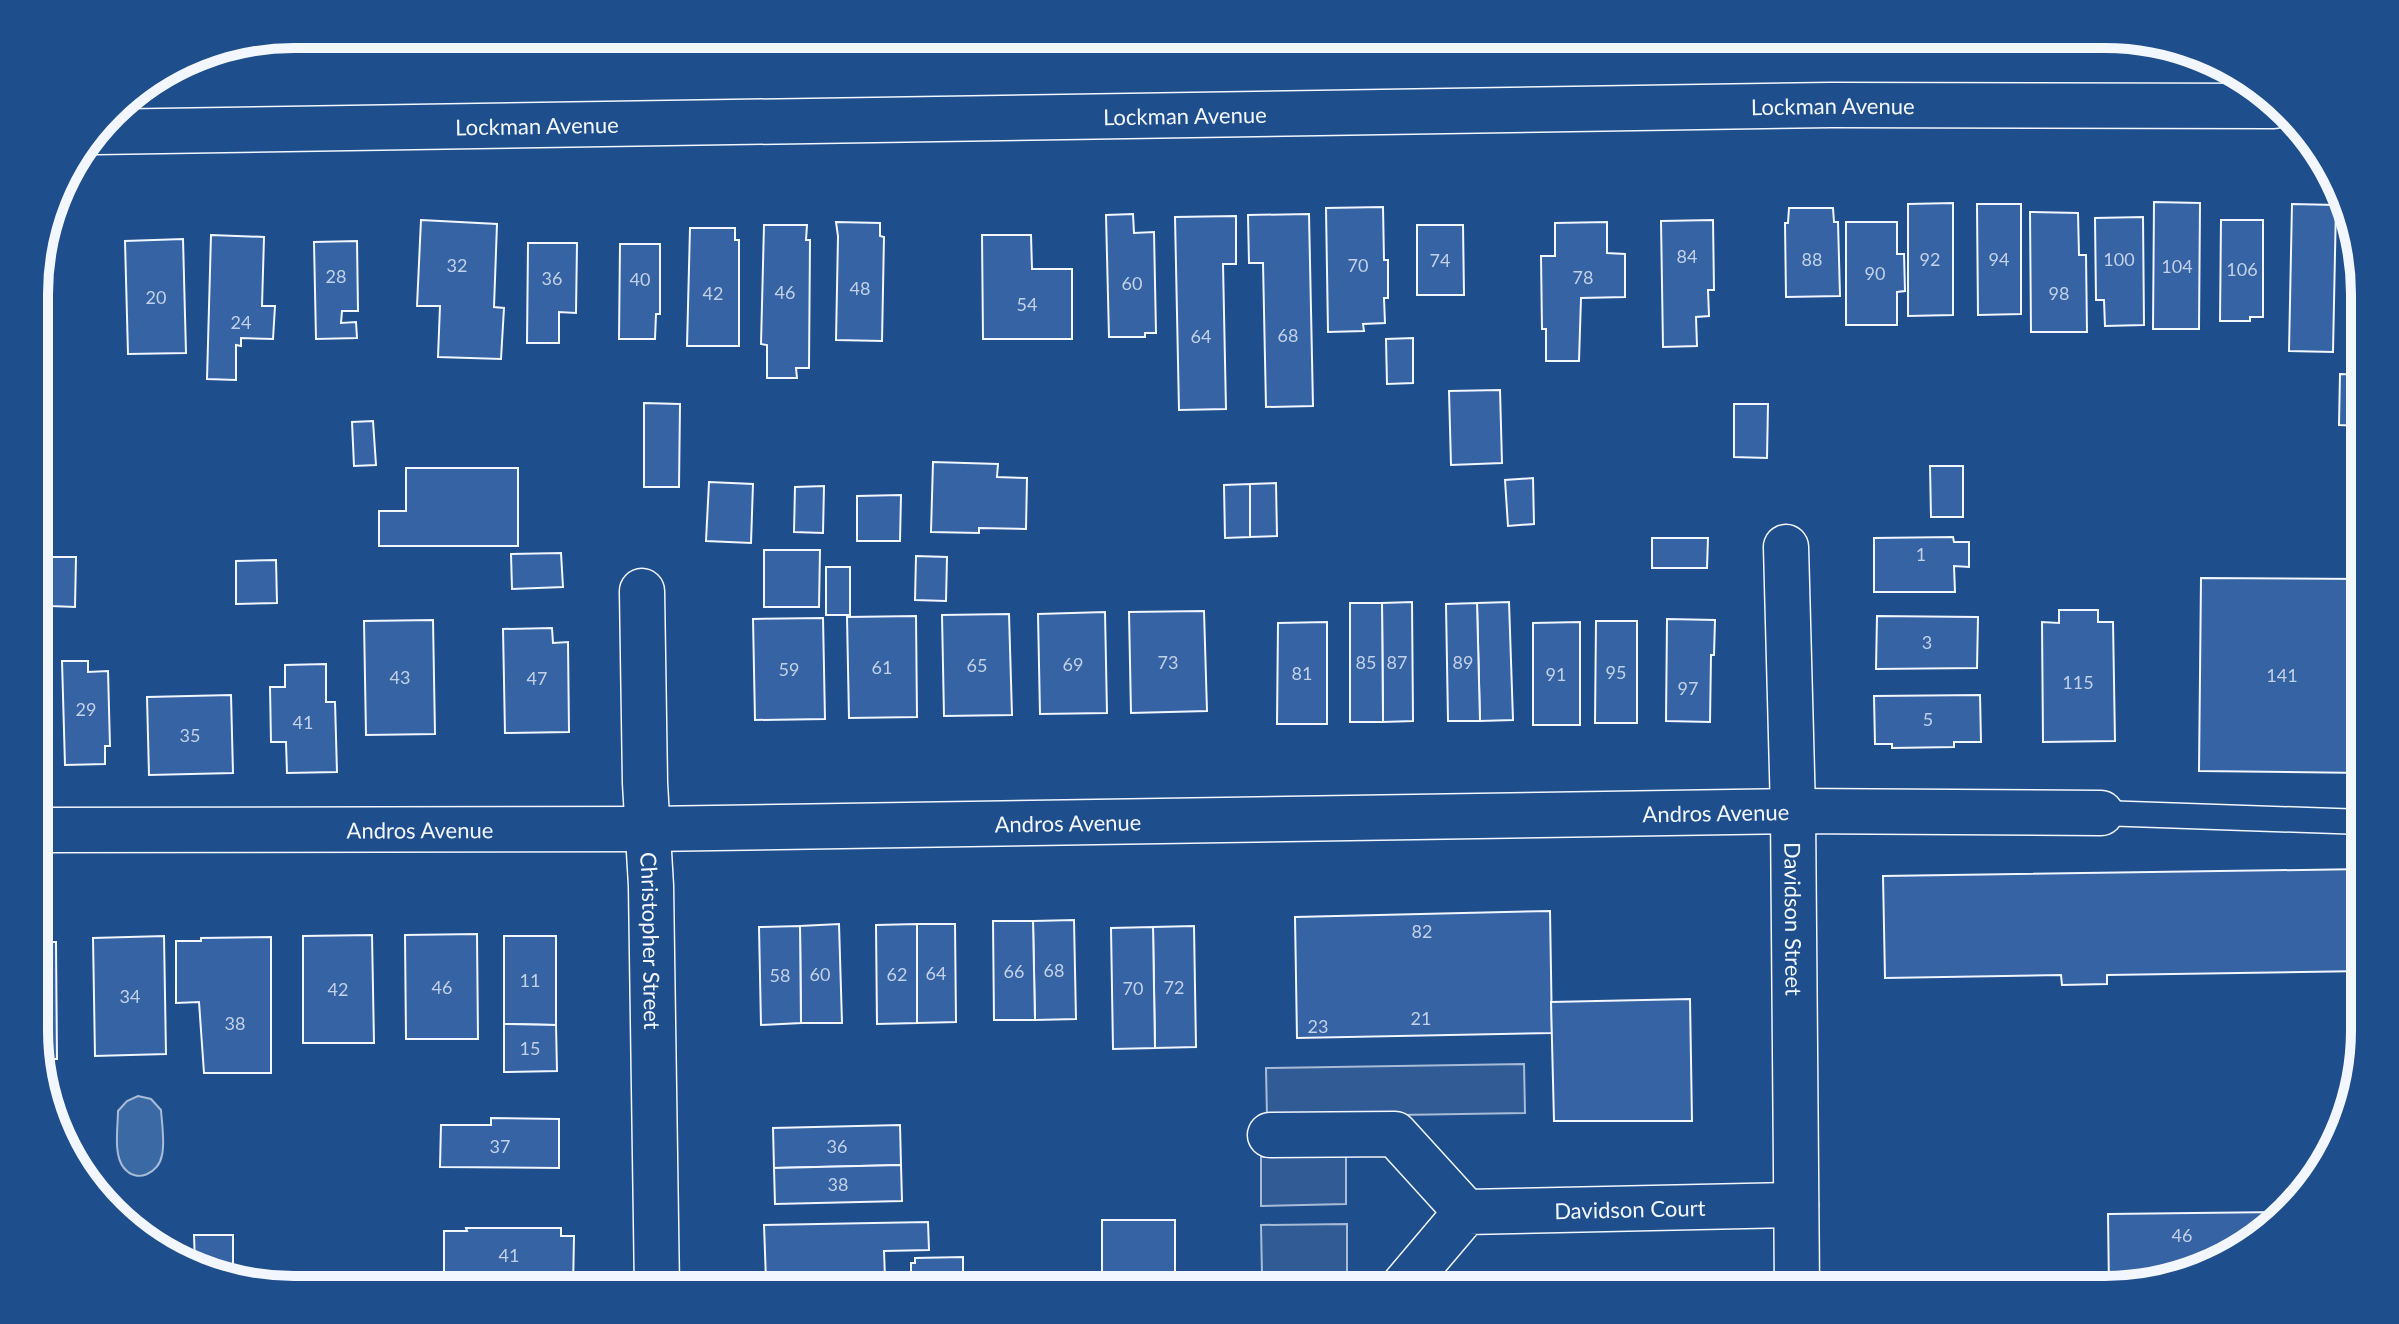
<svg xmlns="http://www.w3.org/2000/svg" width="2399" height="1324" viewBox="0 0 2399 1324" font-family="Lato,sans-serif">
<rect width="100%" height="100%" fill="#1f4e8c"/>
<g fill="#305b95" stroke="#a8bbd7" stroke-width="2">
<path d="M1524,1064L1525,1113L1267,1117L1266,1068Z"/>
<path d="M1346,1155V1204L1261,1206V1157Z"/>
<path d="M1347,1224V1273L1262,1275L1261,1225Z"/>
</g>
<path fill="#3b69a3" stroke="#a8bbd7" stroke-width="2" d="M138,1096L151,1099L161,1110C162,1125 165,1142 162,1155C159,1173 137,1184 124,1168C113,1155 118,1127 118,1111L127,1101Z"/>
<g fill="#3563a3" stroke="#f2f6ff" stroke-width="2">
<path d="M294,34H344L343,46L293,45Z"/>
<path d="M2154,202L2200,203L2199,329H2153Z"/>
<path d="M1953,203V315L1908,316V204Z"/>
<path d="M1977,204H2021V314L1978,315Z"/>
<path d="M2292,204L2336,205L2333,352L2289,351Z"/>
<path d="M1383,207L1384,260H1388V298H1384L1385,323L1363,324L1364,331L1328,332L1326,208Z"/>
<path d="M1789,208H1833L1834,222H1838L1840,296L1786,297L1785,223H1788Z"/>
<path d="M2030,212L2078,213L2079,255H2086L2087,332H2031Z"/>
<path d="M1133,214L1134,233L1154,232L1156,333H1145V337H1109L1106,215Z"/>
<path d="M1309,214L1313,406L1266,407L1263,263H1249L1248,215Z"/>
<path d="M1236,216V264H1223L1226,409L1179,410L1175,217Z"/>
<path d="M2143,217L2144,325L2105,326L2104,300H2096L2095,218Z"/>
<path d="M421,220L497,224L494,307L504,308L501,359L438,357L440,306H417Z"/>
<path d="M1713,220L1714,290H1708L1709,316L1696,317L1697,346L1663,347L1661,221Z"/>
<path d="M2221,220H2263V317H2250V321H2220Z"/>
<path d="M836,222L880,223V236L884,237L882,341L836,340L838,236Z"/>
<path d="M1607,222V253L1625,254V297L1581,298L1579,361H1546V329H1542L1541,256H1555V223Z"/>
<path d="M1846,222H1897V254H1904L1905,291L1897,292V325H1846Z"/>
<path d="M764,225H807L806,240H810L809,368H796L797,378H767V345L761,344Z"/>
<path d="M1417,225H1463L1464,295H1417Z"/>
<path d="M690,228H735V240H739V346H687Z"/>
<path d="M211,235L264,237L262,306H275L273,339L241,338V346L236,345V380L207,379Z"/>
<path d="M982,235H1031L1032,269H1072V339H983Z"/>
<path d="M183,239L186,353L128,354L125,241Z"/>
<path d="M357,241L358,311H342L341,323L356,322L357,338L316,339L314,242Z"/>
<path d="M528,243H577L576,313L559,312V343H527Z"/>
<path d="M620,244H660V314H656L655,339H619Z"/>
<path d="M1413,338V383L1387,384L1386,339Z"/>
<path d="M2340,374L2364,375V426L2339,425Z"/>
<path d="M1500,390L1502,463L1451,465L1449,391Z"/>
<path d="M644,403L680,404L679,487H644Z"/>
<path d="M1734,404H1768L1767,458L1734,457Z"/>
<path d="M373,421L376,465L354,466L352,422Z"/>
<path d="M933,462L998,464L997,477L1027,478L1026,529L979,528V533L931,532Z"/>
<path d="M1930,466H1963V517H1931Z"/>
<path d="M406,468H518V546H379V511H406Z"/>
<path d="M1533,478L1534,524L1508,526L1505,480Z"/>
<path d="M709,482L753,484L751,543L706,541Z"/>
<path d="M1276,483L1277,536L1250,537V484Z"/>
<path d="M1250,484V537L1225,538L1224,485Z"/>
<path d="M824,486L823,533L794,532L795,487Z"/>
<path d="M901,495L900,541H857V496Z"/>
<path d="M1953,537L1954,542H1969V567L1954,566L1955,592H1874V538Z"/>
<path d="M1652,538H1708L1707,568H1652Z"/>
<path d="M764,550H820L819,607H764Z"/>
<path d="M561,553L563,587L512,589L511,554Z"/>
<path d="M916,556L947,557L946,601L915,600Z"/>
<path d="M51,557H76L75,607L51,606Z"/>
<path d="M276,560L277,603L236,604V561Z"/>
<rect x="826" y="567" width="24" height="48"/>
<path d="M2201,578L2364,579V773L2199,771Z"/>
<path d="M1412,602L1413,721L1383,722L1382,603Z"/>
<path d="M1509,602L1513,720L1480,721L1477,603Z"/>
<path d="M1350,603H1382L1383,722H1350Z"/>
<path d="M1477,603L1480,721H1448L1446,604Z"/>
<path d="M2059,610H2098V622H2113L2115,741L2043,742L2042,622L2059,623Z"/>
<path d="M1204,611L1207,711L1131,713L1129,612Z"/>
<path d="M1105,612L1107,713L1040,714L1038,614Z"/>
<path d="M1009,614L1012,715L944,716L942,615Z"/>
<path d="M916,616L917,717L849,718L847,617Z"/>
<path d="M1877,616L1978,617L1977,668L1876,669Z"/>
<path d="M823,618L825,719L755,720L753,619Z"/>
<path d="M1667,619L1715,620L1714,655H1711L1710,722L1666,721Z"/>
<path d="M433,620L435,734L366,735L364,621Z"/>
<path d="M1596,621H1637V723H1595Z"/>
<path d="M1327,622V724H1277L1278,623Z"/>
<path d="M1580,622V725H1533V623Z"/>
<path d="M552,628L553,643L568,642L569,732L505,733L503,629Z"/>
<path d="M62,661H88V672L108,671L110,746H105V764L65,765Z"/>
<path d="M36,664H39L38,763H36Z"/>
<path d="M326,664V702H335L337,772L287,773L286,742H271L270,687H285V665Z"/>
<path d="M231,695L233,773L149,775L147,697Z"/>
<path d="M1980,695L1981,742H1954V747L1892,748V744H1875L1874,696Z"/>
<path d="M2364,869V971L2107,975V984L2062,985L2061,975L1885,978L1883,876Z"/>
<path d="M1550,911L1552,1033L1297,1038L1295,917Z"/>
<path d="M1074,920L1076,1019L1035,1020L1033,921Z"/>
<path d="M993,921H1033L1035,1020H994Z"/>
<path d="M839,924L842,1023H801L800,926Z"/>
<path d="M917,924H955L956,1022L917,1023Z"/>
<path d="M917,924V1023L877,1024L876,925Z"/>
<path d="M800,926L801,1023L761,1025L759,927Z"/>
<path d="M1194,926L1196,1047L1155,1048L1153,927Z"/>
<path d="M1153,927L1155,1048L1113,1049L1111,928Z"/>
<path d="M477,934L478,1039H406L405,935Z"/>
<path d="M372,935L374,1043H303V936Z"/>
<path d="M164,936L166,1054L95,1056L93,938Z"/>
<path d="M504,936H556V1025L504,1024Z"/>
<path d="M271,937V1073H204L199,1002L176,1003V941H201V938Z"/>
<path d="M36,942H56L57,1059H36Z"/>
<path d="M1690,999L1692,1121H1554L1551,1002Z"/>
<path d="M504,1024L556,1025L557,1071L504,1072Z"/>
<path d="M491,1118L559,1119V1168L440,1167L441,1125H491Z"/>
<path d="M900,1125L901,1165L774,1168L773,1128Z"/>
<path d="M901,1165L902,1201L775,1204L774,1168Z"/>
<path d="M2279,1212L2236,1255L2122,1289H2109L2108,1214Z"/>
<rect x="1102" y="1220" width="73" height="70"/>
<path d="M928,1222L929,1250L884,1251L885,1278L766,1280L764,1225Z"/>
<path d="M466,1228H561V1236H574L573,1290H501V1274H444V1231H467Z"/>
<path d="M194,1235H233V1274L195,1264Z"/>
<path d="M963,1257V1289L911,1290V1263H915V1258Z"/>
</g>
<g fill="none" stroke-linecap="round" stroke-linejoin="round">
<defs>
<path id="service" d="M2101,813L2364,822"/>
<g id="minor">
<path id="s1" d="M97,132L1831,105L2274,106"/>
<path id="s2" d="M1786,547L1793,811L1797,1290"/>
<path id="s3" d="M642,591L645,783L651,886L657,1290"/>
<path id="s4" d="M36,830L649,829L1793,811L2101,813"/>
<path d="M1270,1135L1395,1134L1466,1212"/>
<path id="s5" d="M1400,1290L1466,1212L1796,1205"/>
</g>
</defs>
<use href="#service" stroke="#f2f6ff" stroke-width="27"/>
<use href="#minor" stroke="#f2f6ff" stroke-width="47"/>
<use href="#service" stroke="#1f4e8c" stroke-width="24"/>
<use href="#minor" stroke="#1f4e8c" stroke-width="44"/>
</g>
<g text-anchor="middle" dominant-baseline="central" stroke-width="6" stroke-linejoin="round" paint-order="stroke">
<g font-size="18" fill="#c3d1e8">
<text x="1687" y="256">84</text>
<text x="1812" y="259">88</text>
<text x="1930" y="259">92</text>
<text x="1999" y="259">94</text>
<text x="2119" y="259">100</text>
<text x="1440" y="260">74</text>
<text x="457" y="265">32</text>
<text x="1358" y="265">70</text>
<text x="2177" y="266">104</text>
<text x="2242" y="269">106</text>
<text x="1875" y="273">90</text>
<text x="336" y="276">28</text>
<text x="1583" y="277">78</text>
<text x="552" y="278">36</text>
<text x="640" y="279">40</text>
<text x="1132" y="283">60</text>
<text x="860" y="288">48</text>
<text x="785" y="292">46</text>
<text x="713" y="293">42</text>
<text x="2059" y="293">98</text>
<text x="156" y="297">20</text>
<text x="1027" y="304">54</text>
<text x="241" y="322">24</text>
<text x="1288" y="335">68</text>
<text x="1201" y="336">64</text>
<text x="1921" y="554">1</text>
<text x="1927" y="642">3</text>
<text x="1168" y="662">73</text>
<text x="1366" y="662">85</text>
<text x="1397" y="662">87</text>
<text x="1463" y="662">89</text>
<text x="1073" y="664">69</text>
<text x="977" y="665">65</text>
<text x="882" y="667">61</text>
<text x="789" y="669">59</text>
<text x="1616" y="672">95</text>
<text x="1302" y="673">81</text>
<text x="1556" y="674">91</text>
<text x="2282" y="675">141</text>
<text x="400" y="677">43</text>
<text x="537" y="678">47</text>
<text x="2078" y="682">115</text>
<text x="1688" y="688">97</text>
<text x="86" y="709">29</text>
<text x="1928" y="719">5</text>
<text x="303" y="722">41</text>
<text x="190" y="735">35</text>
<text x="1422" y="931">82</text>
<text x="1054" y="970">68</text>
<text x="1014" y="971">66</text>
<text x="936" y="973">64</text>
<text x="820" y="974">60</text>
<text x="897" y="974">62</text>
<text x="780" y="975">58</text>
<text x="530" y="980">11</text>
<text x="442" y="987">46</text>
<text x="1174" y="987">72</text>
<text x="1133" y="988">70</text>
<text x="338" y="989">42</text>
<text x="130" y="996">34</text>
<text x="1421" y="1018">21</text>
<text x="235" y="1023">38</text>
<text x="1318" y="1026">23</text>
<text x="530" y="1048">15</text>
<text x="500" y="1146">37</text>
<text x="837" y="1146">36</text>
<text x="838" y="1184">38</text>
<text x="2182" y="1235">46</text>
<text x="509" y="1255">41</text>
</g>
<g font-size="22" fill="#f2f6ff" stroke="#1f4e8c">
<text stroke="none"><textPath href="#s1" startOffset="1736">Lockman Avenue</textPath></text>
<text stroke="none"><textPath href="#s1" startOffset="1088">Lockman Avenue</textPath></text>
<text stroke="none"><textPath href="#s1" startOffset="440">Lockman Avenue</textPath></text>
<text stroke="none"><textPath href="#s4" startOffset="1680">Andros Avenue</textPath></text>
<text stroke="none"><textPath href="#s4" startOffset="1032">Andros Avenue</textPath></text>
<text stroke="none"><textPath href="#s4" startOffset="384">Andros Avenue</textPath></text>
<text stroke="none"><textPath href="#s2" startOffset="372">Davidson Street</textPath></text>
<text stroke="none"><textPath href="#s3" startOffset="350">Christopher Street</textPath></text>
<text stroke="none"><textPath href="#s5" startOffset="266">Davidson Court</textPath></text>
</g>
</g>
<path d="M0 0H2399V1324H0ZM294 48H2105A246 246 0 0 1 2351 294V1030A246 246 0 0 1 2105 1276H294A246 246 0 0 1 48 1030V294A246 246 0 0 1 294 48Z" fill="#1f4e8c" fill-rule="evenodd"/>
<path fill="none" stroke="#f2f6ff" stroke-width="10" d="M294 48H2105A246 246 0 0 1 2351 294V1030A246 246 0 0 1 2105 1276H294A246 246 0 0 1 48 1030V294A246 246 0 0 1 294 48Z"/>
</svg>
